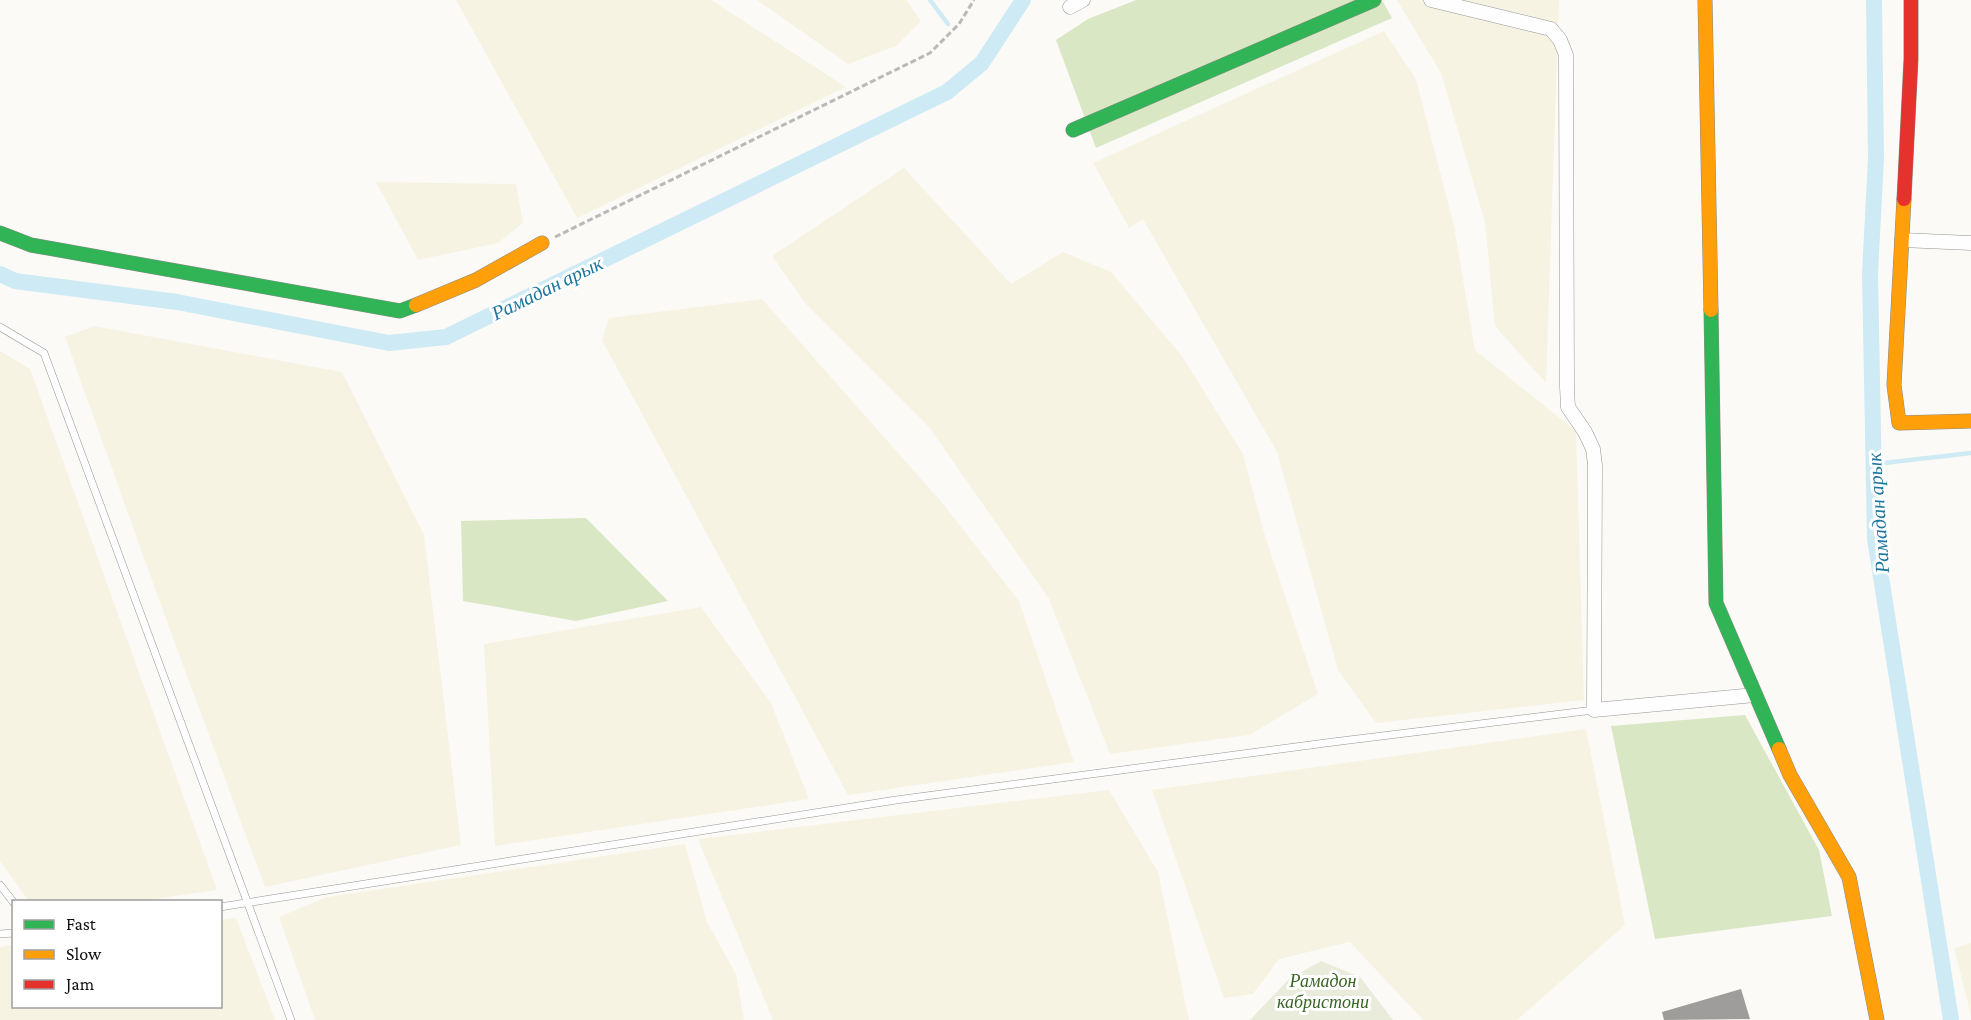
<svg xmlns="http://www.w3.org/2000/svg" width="1971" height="1020" viewBox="0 0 1971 1020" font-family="'Crimson Pro',serif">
<rect width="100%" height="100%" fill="#fbfaf6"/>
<g fill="#f7f3e3">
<path d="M456,0H711L846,87L577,218Z"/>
<path d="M757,0H906L921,21L896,46L848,64Z"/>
<path d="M1397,0H1559L1546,383L1495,326L1485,222L1441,73Z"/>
<path d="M1384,31L1416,79L1454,226L1475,350L1576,431L1584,700L1376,723L1338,670L1277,452L1143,219L1129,228L1093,163Z"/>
<path d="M904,168L1011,284L1063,252L1111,272L1182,356L1243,454L1265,536L1318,694L1249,735L1110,754L1049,599L929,427L806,304L772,256Z"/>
<path d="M376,182L516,184L523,223L498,243L418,260Z"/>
<path d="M762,299L944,505L1019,601L1074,762L848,795L602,340L609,318Z"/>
<path d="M94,326L342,372L424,535L461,845L265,887L154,586L65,337Z"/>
<path d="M0,351L30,369L217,890L134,902L29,901L0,861Z"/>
<path d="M701,607L771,703L809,799L495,846L484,644Z"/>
<path d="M1586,729L1625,925L1517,1020H1423L1350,942L1279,959L1253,994L1224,998L1152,790Z"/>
<path d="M1109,790L1158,872L1189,1020H773L698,839Z"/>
<path d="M685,844L707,922L736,974L744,1020H315L279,917L327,897Z"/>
<path d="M236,918L275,1020H0V947L13,945L14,1006H220L221,920Z"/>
<path d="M1971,943V1015L1954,948Z"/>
</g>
<g fill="#dae7c5">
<path d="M1136,0H1382L1392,18L1096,148L1056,40L1088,19Z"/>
<path d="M586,518L668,601L576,621L463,601L461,521Z"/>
<path d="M1745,715L1819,850L1832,916L1655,939L1611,726Z"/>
</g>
<path fill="#e9ecda" d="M1321,961L1360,977L1393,1020H1250L1289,979Z"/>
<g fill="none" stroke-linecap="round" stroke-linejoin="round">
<g stroke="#ceebf5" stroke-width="4.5">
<path d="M930,0L948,24"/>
<path d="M1875,464L1971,453"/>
</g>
<g stroke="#ceebf5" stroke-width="16">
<path d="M1874,0L1876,159L1870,273L1875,539L1951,1020"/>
<path d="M0,274L15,281L177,302L389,343L446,337L947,92L982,63L1023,0"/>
</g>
</g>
<path fill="#9f9d9b" d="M1741,989L1750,1019L1664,1020L1662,1012Z"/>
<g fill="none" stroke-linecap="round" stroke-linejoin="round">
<defs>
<g id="lane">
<path d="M0,327L44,353L291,1020"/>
<path d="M0,885L14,903"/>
<path d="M220,907L896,800L1333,742L1594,710"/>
<path d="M0,934L14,933"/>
</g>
<g id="street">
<path d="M1431,0L1551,29L1560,40L1566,55L1567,387L1568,407L1585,432L1593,449L1595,465L1594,710L1755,695"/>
<path d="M1070,7L1083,0"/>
<path d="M1902,240L1971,243"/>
</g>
<g id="fast">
<path d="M1073,130L1374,0"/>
<path d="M0,233L31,245L400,311L416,305"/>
<path d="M1711,310L1716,603L1779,749"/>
</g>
<g id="slow">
<path d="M1705,0L1711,310"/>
<path d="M1904,199L1894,385L1899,423L1971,421"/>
<path d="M416,305L476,280L542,243"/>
<path d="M1779,749L1790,775L1849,877L1877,1020"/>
</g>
<path id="jam" d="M1904,199L1911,59V0"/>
</defs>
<use href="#lane" stroke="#969594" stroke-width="8"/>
<use href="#street" stroke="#969594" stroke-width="15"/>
<use href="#fast" stroke="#8c8c8a" stroke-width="15"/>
<use href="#slow" stroke="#8c8c8a" stroke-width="15"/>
<use href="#jam" stroke="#8c8c8a" stroke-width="15"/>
<path stroke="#b9b9b8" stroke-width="3" stroke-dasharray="6 3" stroke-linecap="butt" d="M555,237L930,53L959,24L974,0"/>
<use href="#lane" stroke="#fefefe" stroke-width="7"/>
<use href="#street" stroke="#fefefe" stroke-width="14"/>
<use href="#fast" stroke="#30b455" stroke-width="14"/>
<use href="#slow" stroke="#ff9f0a" stroke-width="14"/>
<use href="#jam" stroke="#e5322d" stroke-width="14"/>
</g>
<g text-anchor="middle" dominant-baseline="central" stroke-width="6" stroke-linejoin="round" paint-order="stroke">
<g font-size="18" font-style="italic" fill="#396522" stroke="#fff">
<text x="1323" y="981">Рамадон<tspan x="1323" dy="21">кабристони</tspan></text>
</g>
<g font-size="20" font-style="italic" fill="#1d769d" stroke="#fff">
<text transform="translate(547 288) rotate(-26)">Рамадан арык</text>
<text transform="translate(1878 513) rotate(-94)">Рамадан арык</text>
</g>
</g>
<rect x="12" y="900" width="210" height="108" fill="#ffffff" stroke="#9f9f9f" stroke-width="1.5"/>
<rect x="24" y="920" width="30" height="9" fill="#30b455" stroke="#9f9f9f" stroke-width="1.5"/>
<text x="66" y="930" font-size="18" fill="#101010">Fast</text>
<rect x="24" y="950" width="30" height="9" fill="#ff9f0a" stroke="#9f9f9f" stroke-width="1.5"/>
<text x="66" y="960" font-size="18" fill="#101010">Slow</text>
<rect x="24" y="980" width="30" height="9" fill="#e5322d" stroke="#9f9f9f" stroke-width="1.5"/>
<text x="66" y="990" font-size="18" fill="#101010">Jam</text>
</svg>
